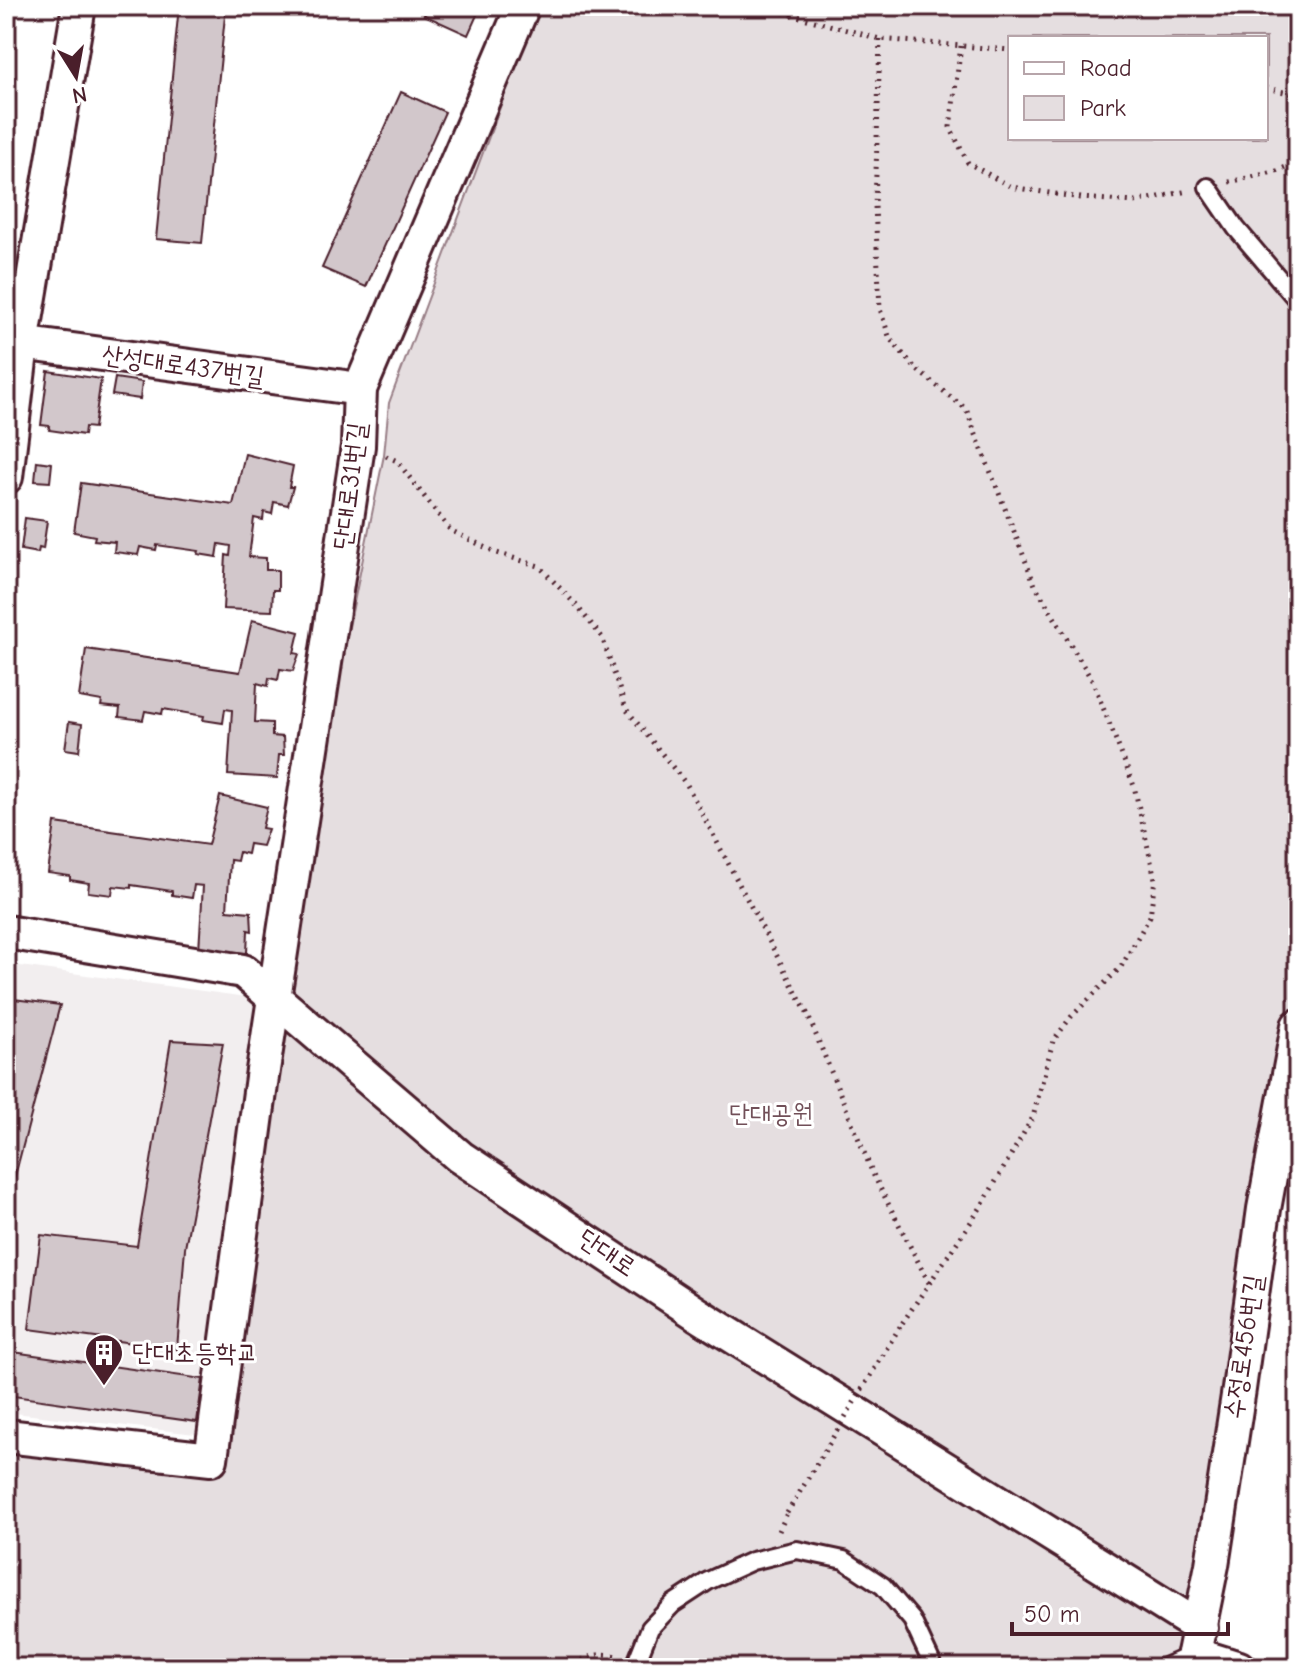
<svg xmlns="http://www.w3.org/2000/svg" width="1304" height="1674" viewBox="0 0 1304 1674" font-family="'Comic Neue','Poor Story',sans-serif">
<rect width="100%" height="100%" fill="#fff"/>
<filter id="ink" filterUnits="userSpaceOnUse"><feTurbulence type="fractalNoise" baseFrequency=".0125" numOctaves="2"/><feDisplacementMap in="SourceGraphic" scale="16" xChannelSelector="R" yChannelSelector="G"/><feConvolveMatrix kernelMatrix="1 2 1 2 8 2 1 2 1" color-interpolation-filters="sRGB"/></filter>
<g filter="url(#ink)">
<path fill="#f2eeef" d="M6,964L268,1000L204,1435L6,1412Z"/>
<path fill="#e5dee0" stroke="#987e86" stroke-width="2" fill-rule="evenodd" d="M538,6H1298V1026L1190,1668H6V1447L217,1470L274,995L384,455L389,403ZM1010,38H1266V138H1010Z"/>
<g fill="#d2c7cb" stroke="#4a1f2b" stroke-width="2">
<path d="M179,6H226L202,243L156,239Z"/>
<path d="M428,6H481L468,35L424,15Z"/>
<path d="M401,92L445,112L366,287L322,268Z"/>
<path d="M48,371L101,379L94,428L85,427L84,435L49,430L50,426L41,425Z"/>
<path d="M115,378L142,382L140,399L112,395Z"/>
<path d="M245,454L293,466L289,487H293L288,505L274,502L272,514L264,512L263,520L254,518L249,557L266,558V570H278V590H273L272,611L223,609L226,555L230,556L231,546L219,544L217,557L198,554L199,551L157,545L156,550L140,547L138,555L114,552L115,542L94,540L95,536L74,532L81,483L233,505Z"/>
<path d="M37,461L52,463L50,482L35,481Z"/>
<path d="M25,518L47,521L43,549L39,548L38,553L21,550Z"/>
<path d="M252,620L299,632L294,653L299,654L293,671L280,669L278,680L269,678L268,686L257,683L255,722L272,723V736L283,737L284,755H279L277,778L228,775L232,710L225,709L223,723L203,720L204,716L163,709L162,714L145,711L143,720L119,717L120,708L101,706L102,701L79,697L86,649L240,672Z"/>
<path d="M69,722L82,724L79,751L65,749Z"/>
<path d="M220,796L267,807L262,828L268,829L262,846L249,844L247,854L239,852L237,861L230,860L227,910L251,912L252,931L248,930L247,953L199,950L203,886L194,885L192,898L172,895V891L131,885V888L113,886L112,895L88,892L89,883L70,880V876L48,873L55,823L208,845Z"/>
<path d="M6,998L60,1005L6,1210Z"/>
<path d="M171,1040L223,1043L185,1248L177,1349L29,1329L41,1235L137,1246Z"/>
<path d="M6,1351L203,1379L197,1422L6,1395Z"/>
</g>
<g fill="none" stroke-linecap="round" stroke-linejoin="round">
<defs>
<g id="lane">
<path d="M1208,187L1236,228L1298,301"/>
<path d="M634,1668L650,1628L673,1604L708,1581L752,1561L797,1550L844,1560L883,1586L912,1620L931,1661L932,1668"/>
<path d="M1162,1668L1194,1654"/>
</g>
<g id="street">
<path d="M6,341L360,389"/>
<path d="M6,477L22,344L79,6"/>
<path d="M6,932L243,971L460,1157L697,1314L1201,1628"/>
<path d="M6,1436L211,1459L262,1077L358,446L360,389L523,6"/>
<path d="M1194,1654L1239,1668"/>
<path d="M1191,1668L1212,1565L1239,1389L1264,1209L1298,1026"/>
</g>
</defs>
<use href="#lane" stroke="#4a1f2b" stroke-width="22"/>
<use href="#street" stroke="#4a1f2b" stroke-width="38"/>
<g stroke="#4a1f2b" stroke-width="5" stroke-dasharray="2 6" stroke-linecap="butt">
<path d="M760,6L880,39L1010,50"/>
<path d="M880,39L875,206L880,309L890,339L917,370L966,409L1035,585L1093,682L1134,786L1155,879L1150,916L1121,967L1071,1017L1053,1041L1033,1117L981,1207L901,1325"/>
<path d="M961,46L950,127L968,163L1011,187L1081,198L1135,202L1188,191"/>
<path d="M1266,88L1298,95"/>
<path d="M1229,182L1274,172L1298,162"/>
<path d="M386,456L397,461L450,530L497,553L539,566L576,605L602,637L626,709L687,785L807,1013L873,1174L929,1283"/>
<path d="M779,1531L787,1513"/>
<path d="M568,1668C583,1658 598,1651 616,1656"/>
</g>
<use href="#lane" stroke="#fff" stroke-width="16"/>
<use href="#street" stroke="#fff" stroke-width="32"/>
<path stroke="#4a1f2b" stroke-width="5" stroke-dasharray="2 6" stroke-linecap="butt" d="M787,1513L901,1325"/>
</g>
</g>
<defs>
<symbol id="building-pin" viewBox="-11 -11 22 30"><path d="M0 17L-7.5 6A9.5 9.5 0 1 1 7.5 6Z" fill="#4a1f2b" stroke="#fff"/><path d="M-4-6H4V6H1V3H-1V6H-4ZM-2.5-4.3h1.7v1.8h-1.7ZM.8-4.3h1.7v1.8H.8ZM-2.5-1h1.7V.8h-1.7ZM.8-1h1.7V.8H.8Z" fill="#fff"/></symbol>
</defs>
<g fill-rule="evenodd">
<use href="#building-pin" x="82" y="1331" width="44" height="60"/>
</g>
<g text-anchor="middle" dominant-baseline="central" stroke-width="6" stroke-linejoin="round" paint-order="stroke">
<g font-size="26" fill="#4a1f2b" stroke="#fff">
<text transform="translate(183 366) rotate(8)">산성대로437번길</text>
<text transform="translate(350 486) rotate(-83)">단대로31번길</text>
<text transform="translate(607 1253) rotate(34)">단대로</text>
<text transform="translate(1244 1347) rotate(-82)">수정로456번길</text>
</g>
<g font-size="26" fill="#714f58" stroke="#fff">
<text x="771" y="1114">단대공원</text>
</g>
<g font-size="26" fill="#4a1f2b" stroke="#fff" text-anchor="start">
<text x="132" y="1353">단대초등학교</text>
</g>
</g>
<rect width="1304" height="1674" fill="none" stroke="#fff" stroke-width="32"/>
<rect x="16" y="16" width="1272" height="1642" fill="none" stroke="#4a1f2b" stroke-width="3" filter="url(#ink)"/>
<rect x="1008" y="36" width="260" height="104" fill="#ffffff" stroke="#b7a5aa" stroke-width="2"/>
<rect x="1024" y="62" width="40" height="12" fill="#ffffff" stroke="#b7a5aa" stroke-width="2"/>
<text x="1080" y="76" font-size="24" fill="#4a1f2b">Road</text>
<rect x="1024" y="96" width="40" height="24" fill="#e5dee0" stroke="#b7a5aa" stroke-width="2"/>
<text x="1080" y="116" font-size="24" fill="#4a1f2b">Park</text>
<g transform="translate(76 76) rotate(169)" stroke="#ffffff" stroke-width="6" paint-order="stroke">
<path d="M0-6L14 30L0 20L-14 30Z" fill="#4a1f2b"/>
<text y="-12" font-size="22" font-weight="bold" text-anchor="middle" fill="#4a1f2b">N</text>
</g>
<path d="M1012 1622v12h216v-12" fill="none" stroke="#4a1f2b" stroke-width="4"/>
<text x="1024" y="1622" font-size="24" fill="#4a1f2b" stroke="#ffffff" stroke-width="6" paint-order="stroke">50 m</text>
</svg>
